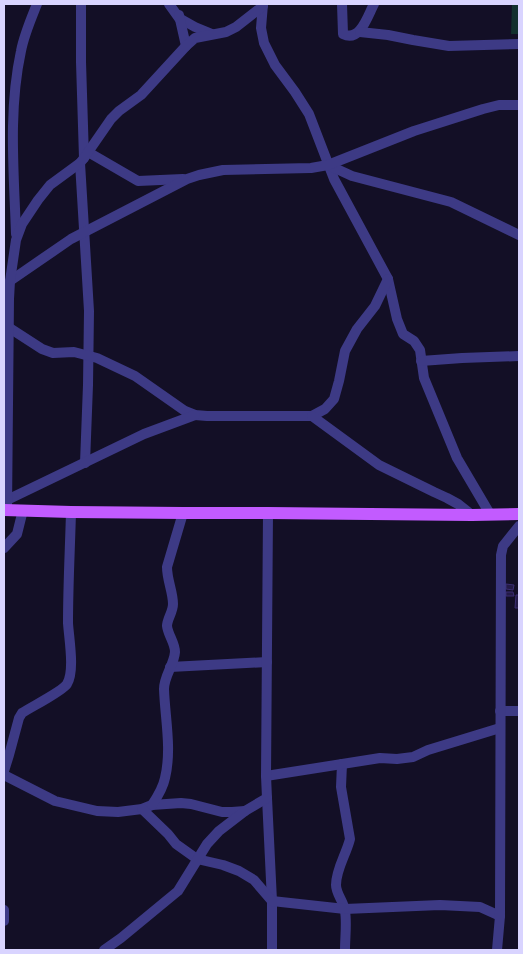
<svg xmlns="http://www.w3.org/2000/svg" width="523" height="954" viewBox="0 0 523 954" font-family="'Fira Sans Condensed',sans-serif">
<rect width="100%" height="100%" fill="#130f26"/>
<path fill="#12302f" d="M512,4H519V34H511Z"/>
<g fill="#241b47" stroke="#3b2d73">
<path d="M506,584L514,585L513,590L506,589Z"/>
<path d="M506,592H513L514,596H506Z"/>
<path d="M516,595H519V608H515Z"/>
</g>
<g fill="none" stroke-linecap="round" stroke-linejoin="round">
<g stroke="#3d3a85" stroke-width="10">
<path d="M81,4V62L84,158"/>
<path d="M169,4L179,18L195,27L212,34"/>
<path d="M263,4L261,28L264,43L275,65L295,92L309,114L334,179L388,279L397,319L403,334L414,341L420,350L424,378L457,458L490,514"/>
<path d="M342,4L343,34C360,43 368,15 374,4"/>
<path d="M179,15L186,46"/>
<path d="M360,32L388,35L413,40L449,46L519,44"/>
<path d="M88,152L138,181L183,179"/>
<path d="M80,163L89,311L88,385L85,463"/>
<path d="M328,165L352,176L451,202L519,235"/>
<path d="M16,234C14,173 8,111 21,51C24,35 31,19 37,4"/>
<path d="M10,281L71,239L187,179L199,175L223,170L311,168L328,165L414,131L483,109L499,105H519"/>
<path d="M8,327L42,349L53,353L74,352L97,358L135,376L185,411L195,415L207,416H312L325,409L334,399L339,381L345,351L357,329L375,306L388,279"/>
<path d="M421,361L462,358L519,356"/>
<path d="M312,416L379,465L434,492L447,498L458,504L472,515"/>
<path d="M7,500L144,434L195,415"/>
<path d="M7,510L9,299L10,281L16,240L22,224L38,200L50,185L80,163L84,158L111,119L119,111L141,95L186,46L195,38L226,32L236,27L263,6"/>
<path d="M4,548L17,534L23,510"/>
<path d="M170,667L267,662"/>
<path d="M500,711H519"/>
<path d="M342,764L341,787L350,839C346,855 336,869 336,885C336,894 344,902 345,911C347,923 345,937 345,950"/>
<path d="M4,771L9,755L19,718L22,713C31,707 63,691 67,684C75,671 69,639 68,623C68,586 70,549 71,512"/>
<path d="M4,775L55,801L97,811L118,812L142,809L152,805L181,803L191,804L222,812H232L245,811"/>
<path d="M266,776L380,758L397,759L413,757L428,750L500,728"/>
<path d="M267,798L272,901V950"/>
<path d="M152,805C158,796 163,788 165,778C172,749 165,718 164,689C164,676 174,665 175,652C175,643 168,635 167,626C167,619 173,612 173,604C173,592 167,580 167,567L183,513"/>
<path d="M142,809L168,834L176,844L197,859L223,865L239,871L254,880L272,901L345,909L440,905L480,907L500,916"/>
<path d="M4,910V921"/>
<path d="M104,950L121,938L178,891L207,844L219,831L245,811L267,798L266,776L268,513"/>
<path d="M497,950L500,916L501,555L503,546L519,526"/>
</g>
<path stroke="#c25bff" stroke-width="12" d="M4,510L71,512L183,513H268L472,515L519,514"/>
</g>
<rect width="523" height="954" fill="none" stroke="#d9d4ff" stroke-width="10"/>
</svg>
